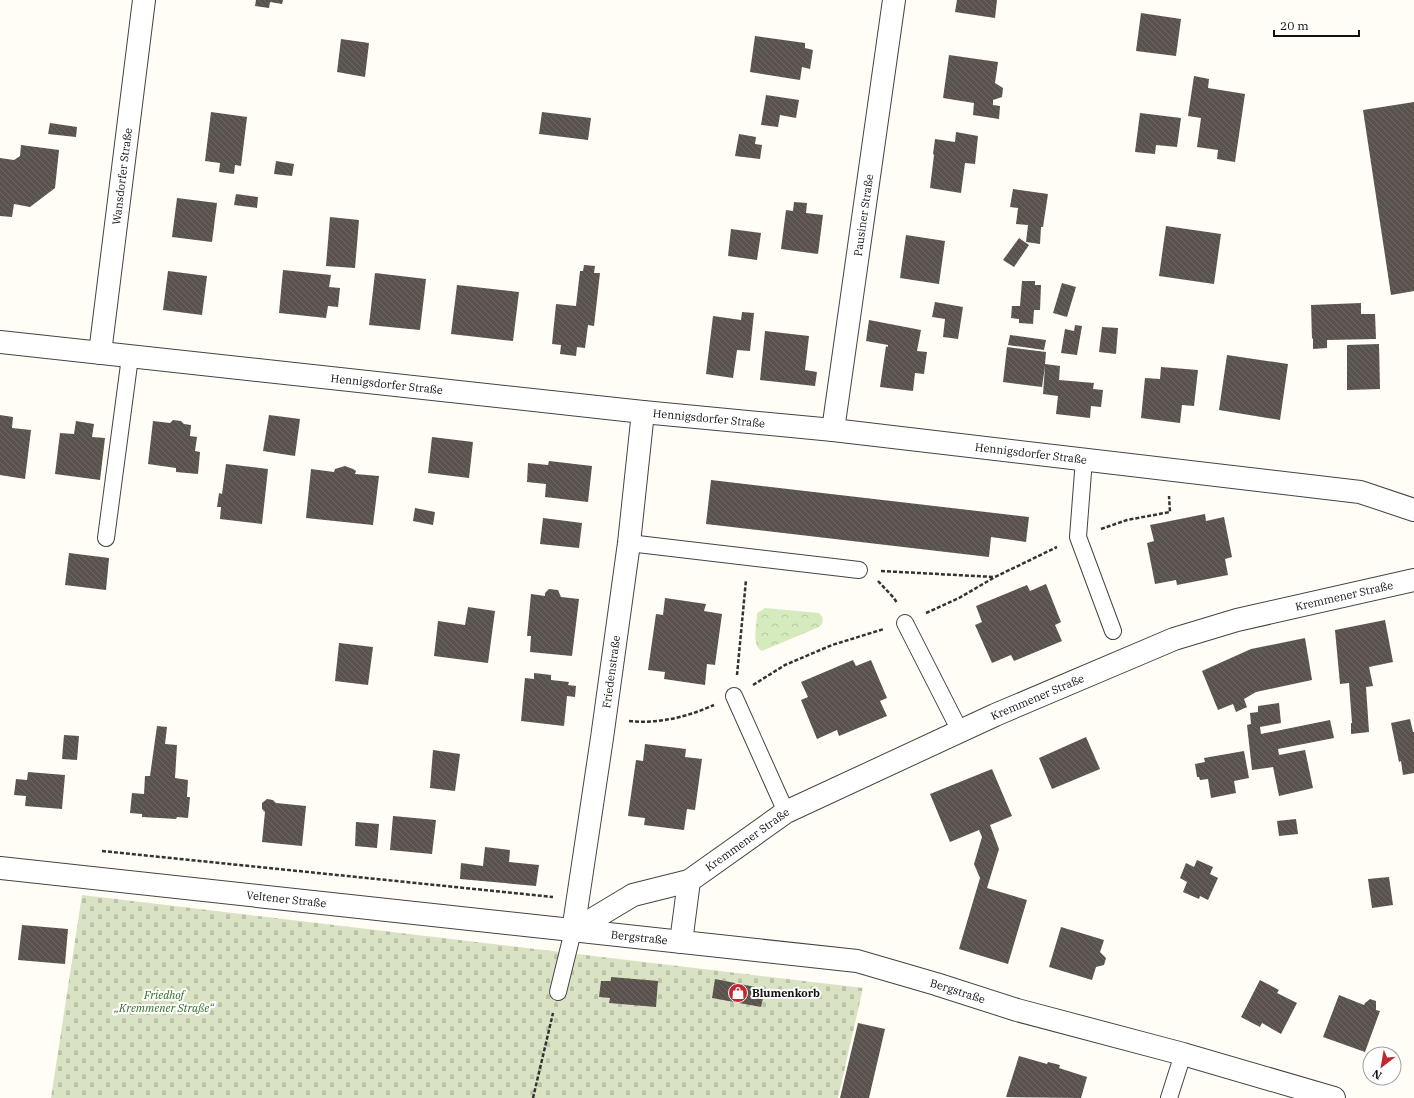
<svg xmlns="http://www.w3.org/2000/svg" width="1414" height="1098" viewBox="0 0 1414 1098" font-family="'IBM Plex Serif',serif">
<defs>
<pattern id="cemetery-stones" width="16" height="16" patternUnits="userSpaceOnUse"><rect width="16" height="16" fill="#d9e3c4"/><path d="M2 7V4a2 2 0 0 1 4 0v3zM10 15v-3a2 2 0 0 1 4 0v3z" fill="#b9c2a7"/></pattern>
<pattern id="park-crowns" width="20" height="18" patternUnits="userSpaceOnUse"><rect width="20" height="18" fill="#d5ebbd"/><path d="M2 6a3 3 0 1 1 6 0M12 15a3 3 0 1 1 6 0" fill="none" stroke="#b6c8a1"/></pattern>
<pattern id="building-back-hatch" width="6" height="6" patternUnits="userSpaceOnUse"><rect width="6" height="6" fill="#5a524d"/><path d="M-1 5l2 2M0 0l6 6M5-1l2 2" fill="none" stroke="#6d6662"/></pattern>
</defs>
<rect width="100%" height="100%" fill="#fffdf5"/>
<path fill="url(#cemetery-stones)" d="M82,895L863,988L838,1098H51Z"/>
<path fill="url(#park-crowns)" d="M765,608L819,613C824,618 824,623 819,627L762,651C751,646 757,624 757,613Z"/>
<g fill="url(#building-back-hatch)">
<path d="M256,0H283L282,4L270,2L269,8L255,6Z"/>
<path d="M957,0H997L995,18L955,12Z"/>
<path d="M1141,13L1181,19L1176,56L1136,51Z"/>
<path d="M755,36L805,43V48L813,50L810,69L802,67L800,80L750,72Z"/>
<path d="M341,39L369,43L365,77L337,72Z"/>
<path d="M949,55L998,62L995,83L1003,88L1002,97L993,100V105L1000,106L999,119L973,115L974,103L943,98Z"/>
<path d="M1194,76L1209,79L1208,88L1245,94L1235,162L1217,159L1218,150L1197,147L1201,118L1188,116Z"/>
<path d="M766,95L799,100L796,118L780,115L778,127L761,125Z"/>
<path d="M1414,102V291L1391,295L1363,110Z"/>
<path d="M211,112L247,117L241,166L235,165L234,174L219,172L220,163L205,161Z"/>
<path d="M542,112L591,118L588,140L539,134Z"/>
<path d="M1140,113L1181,118L1177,147L1156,145L1155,154L1135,152Z"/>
<path d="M50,123L77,127L76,137L48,134Z"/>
<path d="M956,132L978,136L975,164L965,163L961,193L930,188L934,155L933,154L935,139L955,142Z"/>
<path d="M739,134L756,137L755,144L762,145L760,159L735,156Z"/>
<path d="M21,145L59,150L55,188L30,207L14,204L12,217L0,216V158L14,160L20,156Z"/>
<path d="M276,161L294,164L292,176L274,174Z"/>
<path d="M1013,189L1048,194L1043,227H1041L1040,244L1026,242L1028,225L1016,224L1018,208L1010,207Z"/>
<path d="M236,194L258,197L257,208L234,205Z"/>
<path d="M177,198L217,203L212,242L172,237Z"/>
<path d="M794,202L807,203L806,213L823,215L818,254L781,249L786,210L793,211Z"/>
<path d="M330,217L359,220L355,268L326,266Z"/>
<path d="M1166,226L1221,234L1214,284L1159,276Z"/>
<path d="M731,229L761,233L757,260L728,256Z"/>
<path d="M906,235L945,241L939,284L900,278Z"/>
<path d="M1019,238L1029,245L1014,267L1003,260Z"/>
<path d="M584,265L595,266L594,273H600L594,326L588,325L585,348L577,347L576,356L560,354L561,345L552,344L556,304L576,306L580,271H583Z"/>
<path d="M283,270L331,275L329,287L340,288L338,307L328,306L326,318L279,313Z"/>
<path d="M168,271L207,276L202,315L163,310Z"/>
<path d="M375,273L426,279L420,330L369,325Z"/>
<path d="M1022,281H1035V285H1041L1040,310H1034L1033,324L1019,323V319L1011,318L1012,306H1020Z"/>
<path d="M1062,283L1076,287L1067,317L1053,313Z"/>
<path d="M457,285L519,292L513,341L451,334Z"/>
<path d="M935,302L963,307L958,339L943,337L945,319L932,317Z"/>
<path d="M1361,303V314H1375L1376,339L1327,340V348L1313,349V338L1312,339L1311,305Z"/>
<path d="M742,312L754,313L750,351L737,350L733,378L706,374L713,316L741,320Z"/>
<path d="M869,320L921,330L917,351L927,352L924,374L915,373L913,391L880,387L886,346L888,347V345L866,341Z"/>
<path d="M1075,325L1082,326L1077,355L1061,353L1065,329L1074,331Z"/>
<path d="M1102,327L1118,328L1116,354L1099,352Z"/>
<path d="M765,331L809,336L805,370L817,372L815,386L760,380Z"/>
<path d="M1010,335L1046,340L1044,350L1008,345Z"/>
<path d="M1379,344L1380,389L1347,390V345Z"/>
<path d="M1007,347L1046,352L1045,364L1060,366L1059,380L1094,383L1093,389L1103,390L1101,407L1091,406L1090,418L1056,414L1058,396L1043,394L1045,366L1042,387L1003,382Z"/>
<path d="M1227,355L1288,364L1280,420L1219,410Z"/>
<path d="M1161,367L1198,370L1194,406L1182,405L1180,423L1141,418L1145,378L1160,379Z"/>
<path d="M0,415L13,417L12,428L31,430L25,479L0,475Z"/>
<path d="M269,415L300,419L295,456L263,451Z"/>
<path d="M173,420L181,421L184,424L191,425L190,436L197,437L195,451L200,452L198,474L176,472V468L148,464L153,421L170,423Z"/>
<path d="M76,421L94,424L92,437L105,438L100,480L55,474L60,433L74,434Z"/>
<path d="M432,437L473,442L469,478L428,473Z"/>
<path d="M549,461L592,466L588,502L545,497L546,484L527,482L528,463L548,465Z"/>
<path d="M226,464L268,469L262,524L220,519L221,507H217L219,493L222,494Z"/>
<path d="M345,466L353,469L356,471L355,474L379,476L373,525L306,518L311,469L334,472L335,469Z"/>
<path d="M711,480L1029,517L1026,542L991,537L989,557L706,524Z"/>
<path d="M415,508L435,512L433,525L413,521Z"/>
<path d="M1205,514L1206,521L1224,517L1232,557L1225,559L1228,575L1177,585L1176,580L1155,584L1147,543L1154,541L1150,525Z"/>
<path d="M543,518L582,523L579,548L540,544Z"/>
<path d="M69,553L109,558L106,590L65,585Z"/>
<path d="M1046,584L1061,622L1055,625L1062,641L1014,661L1011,655L992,663L975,625L982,622L976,606L1027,585L1030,591Z"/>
<path d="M549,589L558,590L561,597L579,599L572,656L530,652L531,636H527L531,594L545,596V593Z"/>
<path d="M665,598L706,604L704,611L722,614L715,665L707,664L705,685L664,679L665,672L648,670L656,614L663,615Z"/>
<path d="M468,607L495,611L488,663L434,656L438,621L465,625Z"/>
<path d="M1385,620L1393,662L1369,667L1373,686L1366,687L1369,732L1351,734V723H1352L1349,683L1340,684L1335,630Z"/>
<path d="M1305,638L1312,680L1256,692L1244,699L1247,707L1236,712L1233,704L1218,710L1202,671L1251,649Z"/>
<path d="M339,643L373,647L368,685L335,681Z"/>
<path d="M853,660L856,666L871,660L887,698L880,701L887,716L839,736L837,730L817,739L801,700L808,697L801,682Z"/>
<path d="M534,673L551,675V680L569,682L568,685L576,686L575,697L567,696L564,726L521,721L525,678L534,679Z"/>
<path d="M1279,703L1281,723L1260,727L1261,734L1330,720L1334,738L1278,749L1279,755L1305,750L1313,788L1279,796L1273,767L1252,770L1247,725L1251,724L1250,713L1258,712V706Z"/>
<path d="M1410,719L1413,732H1414V773L1403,775L1401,761L1399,762L1391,723Z"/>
<path d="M157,726L167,727L165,744L177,745L175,778L188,780L187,797H190L188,818L177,817L176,819L142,817V814L130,813L132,793L144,794L145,776H150Z"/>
<path d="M64,735L79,736L77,760L62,759Z"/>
<path d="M1086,737L1100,769L1052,789L1039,758Z"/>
<path d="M645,744L686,749L685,757L702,759L695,810L687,809L684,830L644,825L645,818L628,816L636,760L643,761Z"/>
<path d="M433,750L460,754L455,791L430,788Z"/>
<path d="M1244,751L1249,778L1234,781L1236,793L1211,798L1208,779L1200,780L1199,777H1197L1195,764L1205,762L1204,758Z"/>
<path d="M992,769L1012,816L990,825L999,849L987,888L1027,900L1008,964L959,949L980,878L974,864L982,837L979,830L950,842L930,794Z"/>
<path d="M28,772L65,775L62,809L25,806L26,796L14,795L16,779L27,780Z"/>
<path d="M267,799L273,800L276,803L306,806L302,846L262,842L265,812L262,809V803Z"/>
<path d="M393,816L436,820L432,854L390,850Z"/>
<path d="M1296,819L1298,834L1279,836L1277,821Z"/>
<path d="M356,822L379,824L377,848L355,846Z"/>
<path d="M485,847L510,850L509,862L539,865L536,886L460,879L461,863L483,866Z"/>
<path d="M1197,860L1213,867L1210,874L1218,878L1208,900L1200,896L1199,899L1183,892L1187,882L1180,878L1186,863L1194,867Z"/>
<path d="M1389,877L1393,905L1372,908L1368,879Z"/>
<path d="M22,925L68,929L65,964L18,960Z"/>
<path d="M1061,927L1104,940L1100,952L1106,958L1104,965L1096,967L1092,980L1049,967Z"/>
<path d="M611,977L658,981L656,1007L609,1003L610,998L599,997L601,981H611Z"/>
<path d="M715,979L765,989L761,1007L712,998Z"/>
<path d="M1260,980L1279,990L1277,993L1297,1003L1281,1034L1262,1023L1260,1027L1241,1017Z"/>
<path d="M1339,995L1364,1005L1365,1003L1370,999L1376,1001V1010L1380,1011L1365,1052L1323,1037Z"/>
<path d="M858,1023L885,1029L869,1098H840Z"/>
<path d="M1019,1056L1047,1064L1048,1062L1060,1065L1059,1068L1087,1077L1081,1098L1006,1097Z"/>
</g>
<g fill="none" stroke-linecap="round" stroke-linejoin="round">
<defs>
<g id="service">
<path d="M1084,459L1078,537L1113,631"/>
<path d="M106,538L130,357"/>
<path d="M629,543L859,570"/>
<path d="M905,623L960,731"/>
<path d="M734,696L786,812"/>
<path d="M558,992L573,931"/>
<path d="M1169,1098L1183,1054"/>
</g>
<g id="minor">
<path id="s1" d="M0,342L643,412L833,430L1360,492L1414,510"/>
<path id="s2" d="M100,353L144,0"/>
<path id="s3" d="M833,430L894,0"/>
<path id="s4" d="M0,868L857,961L936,984L1017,1010L1183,1054L1334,1098"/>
<path id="s5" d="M573,931L602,738L629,543L643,412"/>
<path d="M573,931L633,895L689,881"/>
<path id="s6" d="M681,942L689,881L786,812L995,715L1174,639L1237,620L1414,580"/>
</g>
</defs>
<use href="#service" stroke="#444" stroke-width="18"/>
<use href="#minor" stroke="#444" stroke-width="24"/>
<g stroke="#333" stroke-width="2.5" stroke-dasharray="4 2" stroke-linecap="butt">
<path d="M1101,529L1127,520L1170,512L1169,496"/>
<path d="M881,571L994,577"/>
<path d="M878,581L894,598L897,603"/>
<path d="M926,613L959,598L995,577L1057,547"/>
<path d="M737,675L746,580"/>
<path d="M753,685L785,665L832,645L884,629"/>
<path d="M629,721C659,724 687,717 714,705"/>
<path d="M102,851L553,897"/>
<path d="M533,1098L553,1013"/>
</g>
<use href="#service" stroke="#fff" stroke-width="16"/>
<use href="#minor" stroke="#fff" stroke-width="22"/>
</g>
<defs>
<symbol id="shop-disc" viewBox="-11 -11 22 22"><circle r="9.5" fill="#c4262e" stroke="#fff"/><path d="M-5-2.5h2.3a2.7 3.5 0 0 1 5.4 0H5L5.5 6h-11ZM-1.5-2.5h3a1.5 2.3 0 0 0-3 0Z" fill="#fff"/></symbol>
</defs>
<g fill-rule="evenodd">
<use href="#shop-disc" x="727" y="982" width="22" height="22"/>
</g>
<g text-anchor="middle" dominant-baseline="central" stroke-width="4" stroke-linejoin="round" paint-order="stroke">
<g font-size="11" fill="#111" stroke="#fff">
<text stroke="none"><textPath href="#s2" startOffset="178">Wansdorfer Straße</textPath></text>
<text stroke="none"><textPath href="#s3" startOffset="217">Pausiner Straße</textPath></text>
<text stroke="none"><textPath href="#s1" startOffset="389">Hennigsdorfer Straße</textPath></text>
<text stroke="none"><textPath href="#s1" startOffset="713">Hennigsdorfer Straße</textPath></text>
<text stroke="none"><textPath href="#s1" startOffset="1037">Hennigsdorfer Straße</textPath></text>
<text stroke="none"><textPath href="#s6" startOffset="781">Kremmener Straße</textPath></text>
<text stroke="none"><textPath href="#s5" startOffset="262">Friedenstraße</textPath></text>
<text stroke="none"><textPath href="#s6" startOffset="457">Kremmener Straße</textPath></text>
<text stroke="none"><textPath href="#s6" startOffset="133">Kremmener Straße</textPath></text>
<text stroke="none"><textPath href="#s4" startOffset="288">Veltener Straße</textPath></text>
<text stroke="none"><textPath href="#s4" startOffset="643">Bergstraße</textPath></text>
<text stroke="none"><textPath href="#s4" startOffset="967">Bergstraße</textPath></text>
</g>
<g font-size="11" font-weight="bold" fill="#111" stroke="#fff" text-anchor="start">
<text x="752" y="993">Blumenkorb</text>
</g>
<g font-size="11" font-style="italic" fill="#2f6b1f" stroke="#fff">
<text x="164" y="995">Friedhof<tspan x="164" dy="13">„Kremmener Straße“</tspan></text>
</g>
</g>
<g transform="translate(1382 1066) rotate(211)"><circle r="19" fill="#ffffff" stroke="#a0a0a0"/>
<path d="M0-3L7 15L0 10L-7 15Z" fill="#c4262e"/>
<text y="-6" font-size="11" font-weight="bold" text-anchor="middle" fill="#111111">N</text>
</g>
<path d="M1274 30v6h85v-6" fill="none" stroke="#111111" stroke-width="2"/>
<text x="1280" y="30" font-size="12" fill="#111111" stroke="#ffffff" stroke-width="3" paint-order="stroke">20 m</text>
</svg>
